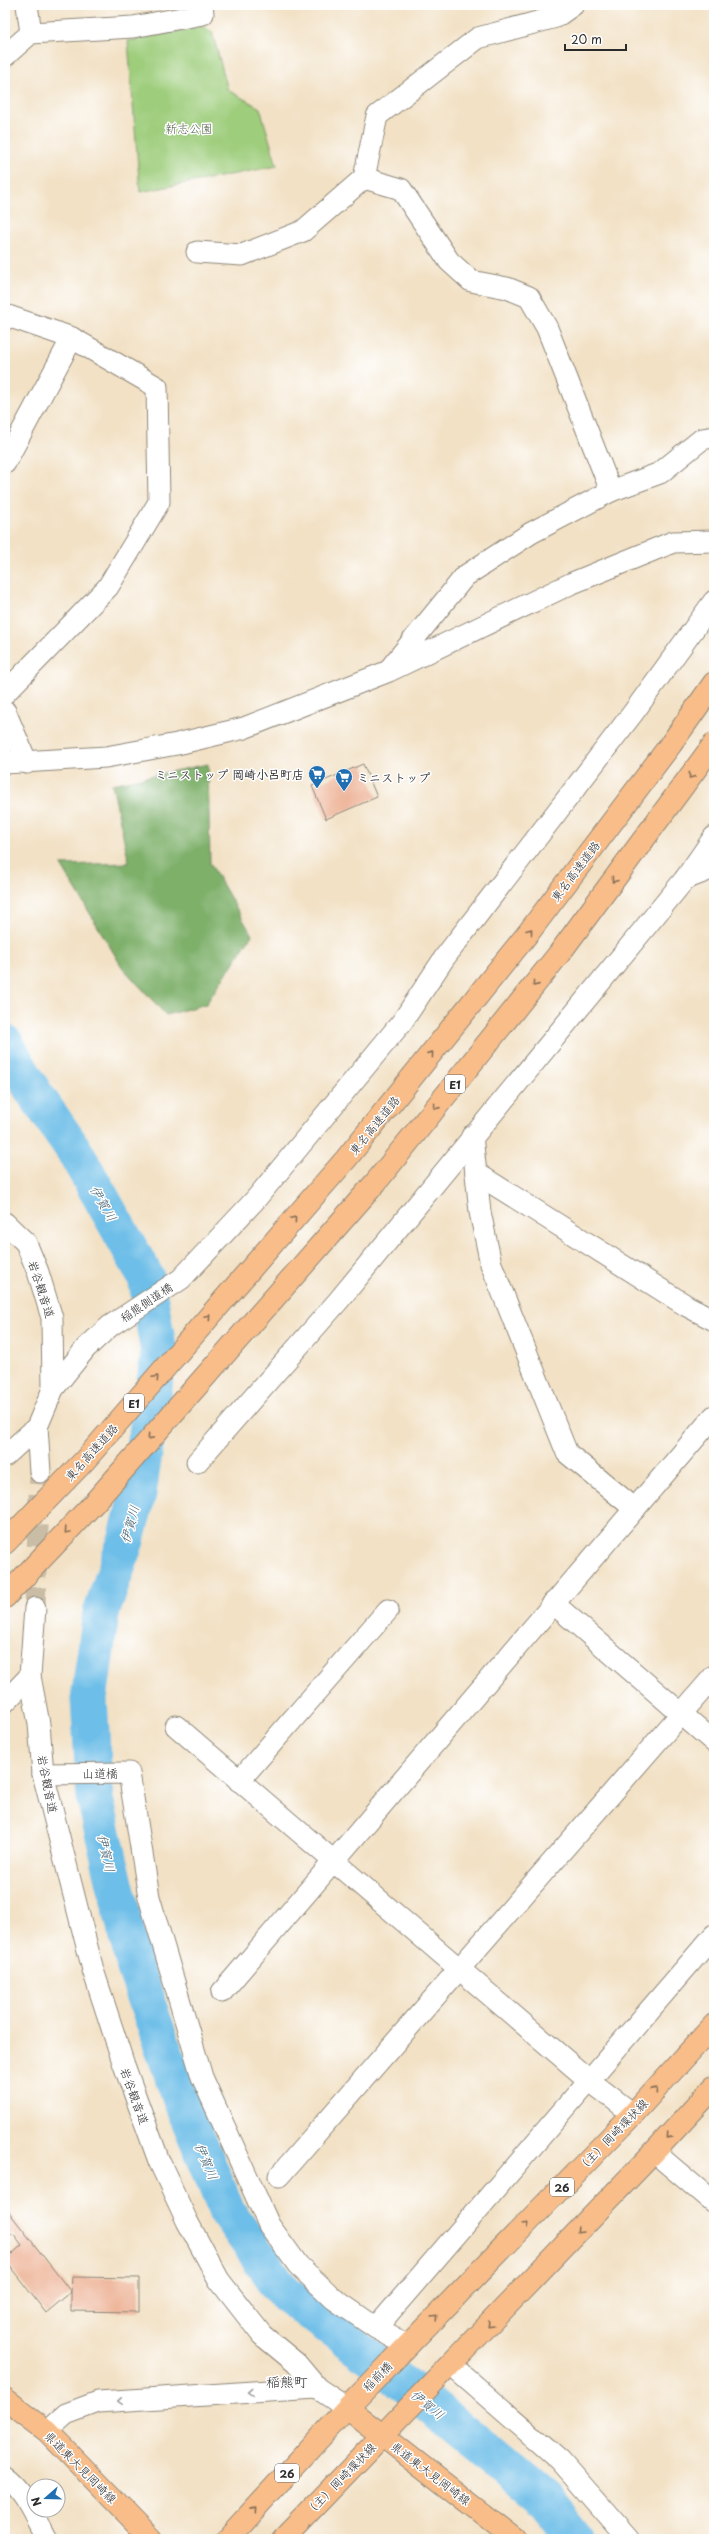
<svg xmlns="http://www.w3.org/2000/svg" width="719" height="2544" viewBox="0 0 719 2544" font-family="'Playpen Sans','Klee One',sans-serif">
<rect width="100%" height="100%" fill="#fff"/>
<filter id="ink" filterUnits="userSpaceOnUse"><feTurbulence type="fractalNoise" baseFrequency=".025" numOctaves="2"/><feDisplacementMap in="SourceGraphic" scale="8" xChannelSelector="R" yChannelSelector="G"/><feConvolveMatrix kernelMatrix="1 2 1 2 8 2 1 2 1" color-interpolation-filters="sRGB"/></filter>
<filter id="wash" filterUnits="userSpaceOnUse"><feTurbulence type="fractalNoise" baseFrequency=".012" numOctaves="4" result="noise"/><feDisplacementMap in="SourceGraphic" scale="16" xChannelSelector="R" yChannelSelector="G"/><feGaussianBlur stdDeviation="0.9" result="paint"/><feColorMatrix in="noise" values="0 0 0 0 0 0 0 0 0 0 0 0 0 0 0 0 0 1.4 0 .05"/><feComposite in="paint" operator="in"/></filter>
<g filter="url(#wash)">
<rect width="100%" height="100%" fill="#f2e1c5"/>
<path fill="#9ecd7b" stroke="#647c53" d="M203,26L212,32L228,90L260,108L277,166L140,192L128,41Z"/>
<path fill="#7eb06b" stroke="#546e4b" d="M208,764L210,863L252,935L206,1004L166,1015L122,967L61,865L129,863L112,784Z"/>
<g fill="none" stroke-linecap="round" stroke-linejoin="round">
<path stroke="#6dbee8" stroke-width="37" d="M5,1043L33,1091L74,1150L146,1277L159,1353L138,1493L126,1540L101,1613L89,1699L95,1799L135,1968L183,2105L228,2213L285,2294L361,2350L451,2422L546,2502L576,2539"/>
</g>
<g id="blocks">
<g fill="#eeb59a">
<path d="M363,764L377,797L326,819L312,786Z"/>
<path d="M5,2207L71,2292L72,2277L139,2278V2312L71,2311V2292L46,2313L5,2260L22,2245L13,2233L5,2240Z"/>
</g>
</g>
</g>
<g filter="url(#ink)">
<use href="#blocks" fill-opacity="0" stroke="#8e8678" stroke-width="1"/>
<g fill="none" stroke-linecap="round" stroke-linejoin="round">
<path stroke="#cabda6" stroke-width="21" stroke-dasharray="21 10" stroke-linecap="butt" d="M35,1608L40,1472"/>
<defs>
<g id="minor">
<path d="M27,5L31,33"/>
<path d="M5,56L31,33L133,27L203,14L202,5"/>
<path d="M364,178L401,189L449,261L471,281L507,288L529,297L547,328L611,491"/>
<path d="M197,252L242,255L303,231L364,178L377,116L478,38L556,17L573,5"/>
<path d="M5,315L72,338L157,387L159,502L108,587L5,693"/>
<path d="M5,463L72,338"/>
<path d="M392,666L465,576L531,533L611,491L660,473L702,439L714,437"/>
<path d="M5,711L27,763"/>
<path d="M5,763L106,757L177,744L244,728L389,671L570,584L673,542L714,541"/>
<path d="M685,879L714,868"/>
<path d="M472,1136L480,1212L491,1264L567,1453L635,1509"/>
<path d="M476,1173L687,1306L714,1320"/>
<path d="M5,1223L26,1243L38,1272L52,1318L53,1389"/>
<path d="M37,1427L40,1472"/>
<path d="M5,1456L37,1427L53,1389L86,1348L110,1326L181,1279L255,1200L402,1022L445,957L633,713L714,601"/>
<path d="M197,1462L339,1300L685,879L714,837"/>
<path d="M553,1603L714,1742"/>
<path d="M35,1608L30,1676L39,1724L43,1774L93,1970L124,2065L159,2161L187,2221L219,2280L262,2335L296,2363L317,2388L347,2408"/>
<path d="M5,1702L30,1676"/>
<path d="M176,1726L590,2081L633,2114"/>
<path d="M43,1774L129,1773L149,1897L202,2077L269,2225L298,2265L334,2299L376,2328L407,2345"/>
<path d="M239,1781L388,1610"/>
<path d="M222,1992L714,1416"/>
<path d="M654,2152L714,2203"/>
<path d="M279,2176L714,1676"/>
<path d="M376,2328L714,1935"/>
<path d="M451,2365L560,2460L629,2539"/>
<path d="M47,2431L66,2414L98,2402L317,2388"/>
<path d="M5,2477C25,2491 35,2518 47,2539"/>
</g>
<g id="major">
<path d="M5,2399L47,2431L152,2539"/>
<path d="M347,2408L515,2539"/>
<path d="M227,2539L347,2408L633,2114L714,2025"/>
<path d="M283,2539L654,2152L714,2087"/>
</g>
<g id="highway">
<path d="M5,1543L85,1460L346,1159L529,932L671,744L714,683"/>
<path d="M5,1597L94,1503L376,1182L559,954L714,744"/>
</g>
</defs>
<use href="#minor" stroke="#8e8678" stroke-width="23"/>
<use href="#major" stroke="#8e8678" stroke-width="24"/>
<use href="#highway" stroke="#8e8678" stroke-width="24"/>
<use href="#minor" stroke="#fff" stroke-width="21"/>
<use href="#major" stroke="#f8bd89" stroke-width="22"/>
<use href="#highway" stroke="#f8bd89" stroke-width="22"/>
</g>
<defs><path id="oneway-chevron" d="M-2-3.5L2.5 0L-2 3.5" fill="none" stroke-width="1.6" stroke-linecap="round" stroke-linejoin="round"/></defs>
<g stroke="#876d55">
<use href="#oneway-chevron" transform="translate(691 776) rotate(127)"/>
<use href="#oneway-chevron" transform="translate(614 880) rotate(127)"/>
<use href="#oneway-chevron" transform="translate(530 931) rotate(-52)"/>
<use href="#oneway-chevron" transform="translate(535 984) rotate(129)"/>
<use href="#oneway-chevron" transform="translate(431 1054) rotate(-51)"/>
<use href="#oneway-chevron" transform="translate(436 1107) rotate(129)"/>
<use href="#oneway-chevron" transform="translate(294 1219) rotate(-49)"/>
<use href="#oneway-chevron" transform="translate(208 1317) rotate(-49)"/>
<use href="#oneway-chevron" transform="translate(156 1378) rotate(-49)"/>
<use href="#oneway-chevron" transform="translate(150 1437) rotate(131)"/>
<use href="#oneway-chevron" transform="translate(67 1531) rotate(133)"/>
<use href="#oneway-chevron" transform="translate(655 2090) rotate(-48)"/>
<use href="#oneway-chevron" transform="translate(669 2136) rotate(132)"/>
<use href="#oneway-chevron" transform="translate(526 2224) rotate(-46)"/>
<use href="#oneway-chevron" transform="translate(579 2231) rotate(134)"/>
<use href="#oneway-chevron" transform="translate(435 2317) rotate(-46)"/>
<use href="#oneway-chevron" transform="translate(490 2325) rotate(134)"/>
<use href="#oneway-chevron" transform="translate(254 2510) rotate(-48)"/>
</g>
<g stroke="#a0a0a0">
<use href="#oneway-chevron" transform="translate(250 2392) rotate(177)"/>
<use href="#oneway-chevron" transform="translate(120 2401) rotate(176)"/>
</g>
</g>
<defs>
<symbol id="supermarket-pin" viewBox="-11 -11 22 30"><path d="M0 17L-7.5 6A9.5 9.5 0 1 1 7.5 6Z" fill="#1f6fb2" stroke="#fff"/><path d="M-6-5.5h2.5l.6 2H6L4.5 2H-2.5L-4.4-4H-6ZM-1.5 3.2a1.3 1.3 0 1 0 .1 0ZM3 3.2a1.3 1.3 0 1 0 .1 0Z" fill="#fff"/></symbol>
</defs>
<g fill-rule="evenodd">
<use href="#supermarket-pin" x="307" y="764" width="20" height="27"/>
<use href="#supermarket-pin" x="334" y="767" width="20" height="27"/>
</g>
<g text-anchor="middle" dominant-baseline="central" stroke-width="3" stroke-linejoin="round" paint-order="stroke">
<g fill="#fff" stroke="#6b6b6b" stroke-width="1">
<rect x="445" y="1075" width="20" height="18" rx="3"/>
<rect x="124" y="1394" width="20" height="18" rx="3"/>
<rect x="550" y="2178" width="24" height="18" rx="3"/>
<rect x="275" y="2464" width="24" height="18" rx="3"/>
</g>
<g font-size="11" font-weight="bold" fill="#2b2b2b">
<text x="455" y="1084">E1</text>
<text x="134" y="1403">E1</text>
<text x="562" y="2187">26</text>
<text x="287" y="2473">26</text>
</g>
<g font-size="12" fill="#4e5c43" stroke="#fff">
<text x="189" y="128">新志公園</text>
</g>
<g font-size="12" font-weight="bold" fill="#2b2b2b" stroke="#fff" text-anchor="end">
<text x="304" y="774">ミニストップ 岡崎小呂町店</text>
<text x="357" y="777" text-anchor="start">ミニストップ</text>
</g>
<g font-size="12" fill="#2b2b2b" stroke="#fff">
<text transform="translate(575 871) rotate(-53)">東名高速道路</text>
<text transform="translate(374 1125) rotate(-51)">東名高速道路</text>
<text transform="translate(42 1289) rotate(72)">岩谷観音道</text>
<text transform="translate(146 1302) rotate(-34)">稲熊側道橋</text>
<text transform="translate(91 1452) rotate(-48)">東名高速道路</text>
<text x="100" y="1773">山道橋</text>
<text transform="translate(48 1784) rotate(79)">岩谷観音道</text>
<text transform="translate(135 2096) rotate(70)">岩谷観音道</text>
<text transform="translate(612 2135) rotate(-46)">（主）岡崎環状線</text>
<text transform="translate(377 2376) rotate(-46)">稲前橋</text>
<text transform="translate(81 2467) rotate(45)">県道東大見岡崎線</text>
<text transform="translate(431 2473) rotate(37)">県道東大見岡崎線</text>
<text transform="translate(340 2479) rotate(-46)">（主）岡崎環状線</text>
</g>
<g font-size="13" font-style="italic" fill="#425e6d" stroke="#fff">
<text transform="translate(104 1203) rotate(60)">伊賀川</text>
<text transform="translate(129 1524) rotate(-75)">伊賀川</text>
<text transform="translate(107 1853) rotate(77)">伊賀川</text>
<text transform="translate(207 2161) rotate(67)">伊賀川</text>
<text transform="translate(428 2404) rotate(39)">伊賀川</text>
</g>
<g font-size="14" fill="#2b2b2b" stroke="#fff">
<text x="287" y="2381">稲熊町</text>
</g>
</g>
<rect width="719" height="2544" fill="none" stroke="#fff" stroke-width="20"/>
<g transform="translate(46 2498) rotate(250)"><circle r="19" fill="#ffffff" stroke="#aaaaaa"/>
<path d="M0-3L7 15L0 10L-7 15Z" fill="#1f6fb2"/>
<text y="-6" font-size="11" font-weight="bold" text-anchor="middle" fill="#2b2b2b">N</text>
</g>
<path d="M565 44v6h61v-6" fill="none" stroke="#2b2b2b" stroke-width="2"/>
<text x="571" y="44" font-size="12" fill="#2b2b2b" stroke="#ffffff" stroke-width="3" paint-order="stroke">20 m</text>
</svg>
